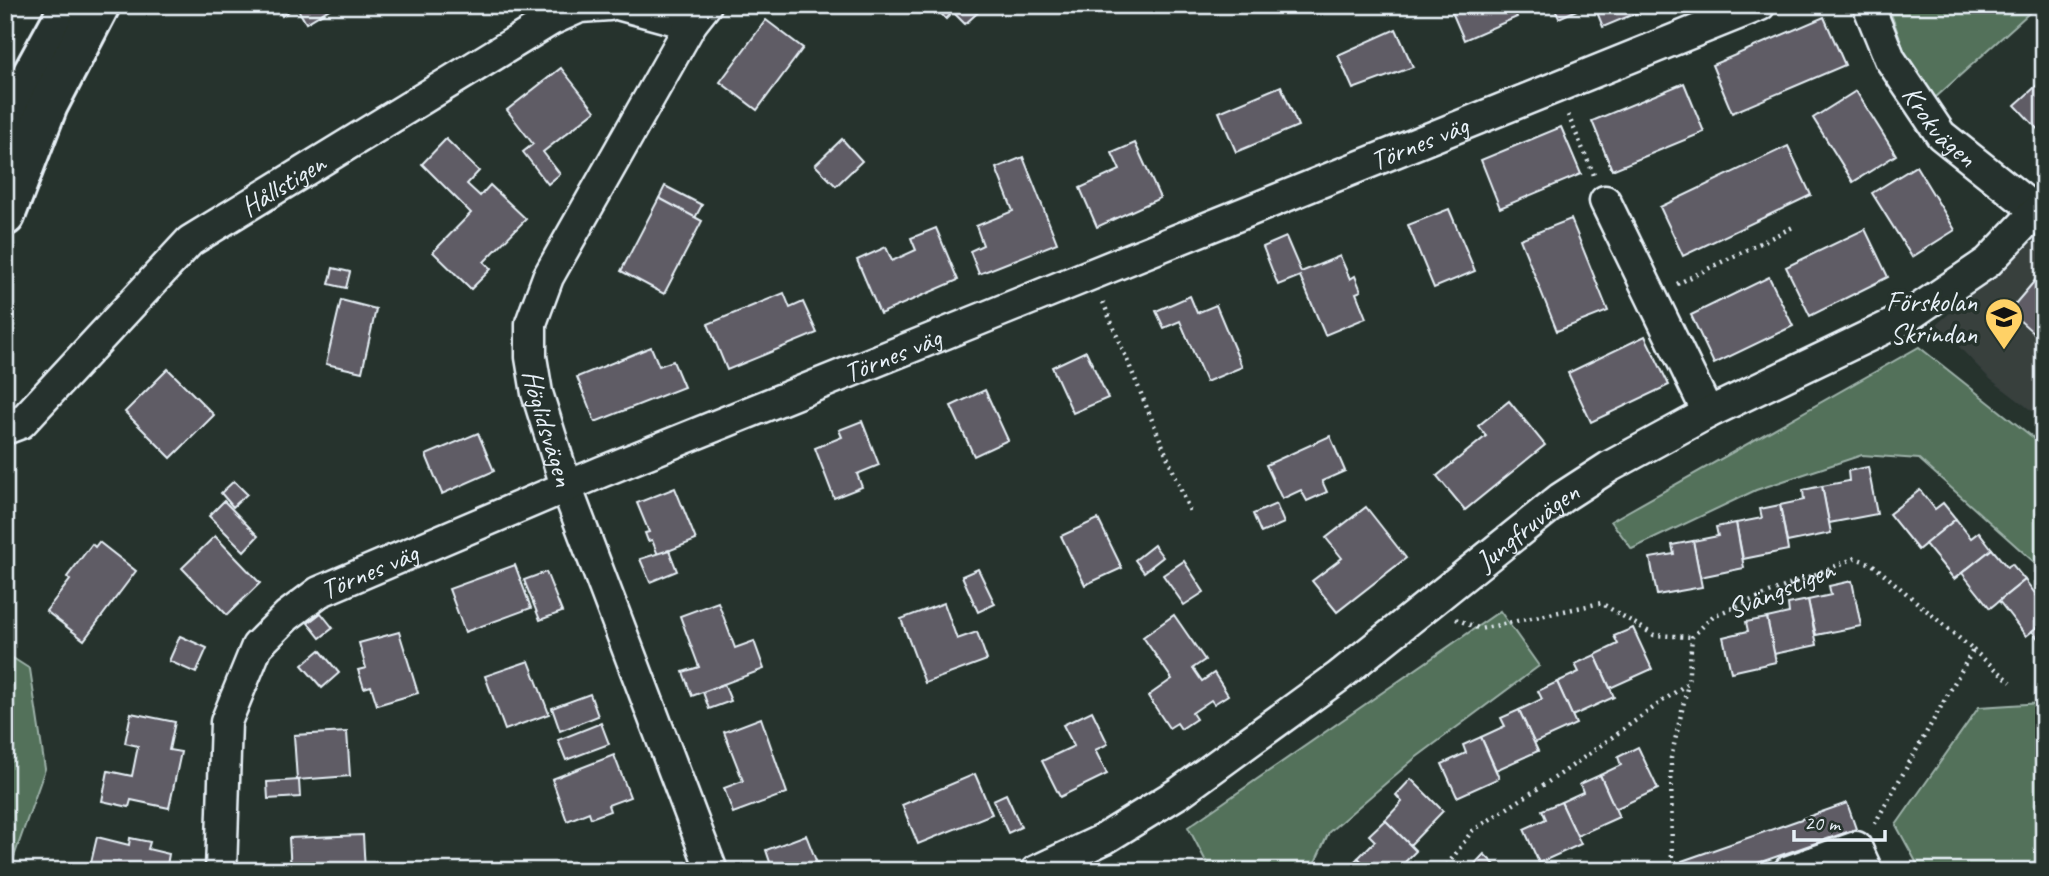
<svg xmlns="http://www.w3.org/2000/svg" width="2049" height="876" viewBox="0 0 2049 876" font-family="Caveat,sans-serif">
<rect width="100%" height="100%" fill="#26332d"/>
<filter id="ink" filterUnits="userSpaceOnUse"><feTurbulence type="fractalNoise" baseFrequency=".0143" numOctaves="2"/><feDisplacementMap in="SourceGraphic" scale="14" xChannelSelector="R" yChannelSelector="G"/><feConvolveMatrix kernelMatrix="1 2 1 2 8 2 1 2 1" color-interpolation-filters="sRGB"/></filter>
<g filter="url(#ink)">
<path fill="#373f3e" d="M2039,236L2044,241V420L1990,379L1937,324Z"/>
<g fill="#52715a" stroke="#9db1a9" stroke-width="2">
<path d="M1888,5H2038L1935,98L1907,59Z"/>
<path d="M1919,347L2044,446V571L1919,459L1862,455L1756,490L1632,549L1611,521Z"/>
<path d="M1500,611L1539,666L1414,759L1329,832L1311,871H1211L1188,827Z"/>
<path d="M5,653L30,669L45,769L9,871H5Z"/>
<path d="M2044,703V860L2030,871H1921L1896,825L1979,707Z"/>
</g>
<g fill="#5f5b65" stroke="#e8f1f8" stroke-width="2">
<path d="M276,5H336L306,23L296,6L282,16Z"/>
<path d="M933,5H983L984,7L965,24L953,12L946,19Z"/>
<path d="M1449,5H1512L1517,17L1464,40Z"/>
<path d="M1553,5H1588L1559,18Z"/>
<path d="M1594,5H1644L1646,9L1603,27Z"/>
<path d="M1824,17L1845,65L1732,113L1712,65Z"/>
<path d="M766,20L803,48L757,110L720,82Z"/>
<path d="M1396,29L1413,67L1353,89L1338,55Z"/>
<path d="M561,68L595,111L543,152L560,174L548,184L523,152L533,144L507,110Z"/>
<path d="M2044,79V136L2015,105Z"/>
<path d="M1684,83L1704,132L1612,170L1592,121Z"/>
<path d="M1281,86L1298,126L1236,152L1219,112Z"/>
<path d="M1856,91L1896,155L1853,182L1813,118Z"/>
<path d="M1561,127L1581,174L1500,208L1481,160Z"/>
<path d="M446,139L479,171L467,184L480,196L490,185L526,219L484,262L491,269L471,289L433,252L471,213L422,164Z"/>
<path d="M842,139L862,161L836,186L815,165Z"/>
<path d="M1135,143L1160,198L1097,227L1080,188L1120,170L1112,153Z"/>
<path d="M1788,146L1811,195L1683,256L1660,207Z"/>
<path d="M1023,157L1057,243L979,274L970,251L983,245L976,226L1013,211L996,168Z"/>
<path d="M1916,166L1955,230L1912,257L1872,193Z"/>
<path d="M665,186L702,205L695,218L659,198Z"/>
<path d="M659,198L702,221L664,294L621,271Z"/>
<path d="M1449,209L1475,271L1434,288L1408,225Z"/>
<path d="M1571,219L1608,311L1557,331L1520,239Z"/>
<path d="M936,228L958,280L880,314L857,260L886,247L892,261L916,250L911,238Z"/>
<path d="M1865,229L1888,277L1810,316L1786,267Z"/>
<path d="M1286,237L1301,272L1340,256L1350,279L1355,276L1361,291L1356,293L1366,318L1325,335L1300,276L1278,285L1263,247Z"/>
<path d="M333,268L350,272L346,288L329,284Z"/>
<path d="M1769,277L1793,326L1714,364L1691,315Z"/>
<path d="M2038,277L2044,282V342L2009,311Z"/>
<path d="M784,293L790,308L803,302L817,333L727,370L708,324Z"/>
<path d="M1190,296L1197,313L1216,305L1242,367L1206,382L1180,321L1164,328L1156,311Z"/>
<path d="M341,300L376,309L362,372L326,364Z"/>
<path d="M1645,336L1669,385L1591,422L1568,373Z"/>
<path d="M651,347L659,366L673,361L684,387L595,422L577,377Z"/>
<path d="M1086,351L1108,398L1073,413L1052,367Z"/>
<path d="M168,369L214,415L171,458L125,412Z"/>
<path d="M985,390L1008,440L974,456L951,406Z"/>
<path d="M1509,401L1545,445L1465,510L1437,476L1486,436L1478,426Z"/>
<path d="M862,421L879,465L857,474L862,487L834,498L815,448L842,437L839,430Z"/>
<path d="M478,433L494,471L442,494L426,455Z"/>
<path d="M1330,436L1345,471L1322,481L1327,492L1307,501L1301,490L1282,499L1266,465Z"/>
<path d="M1868,467L1877,514L1829,523L1822,486L1849,481L1848,471Z"/>
<path d="M234,481L247,494L233,507L221,493Z"/>
<path d="M1822,486L1831,533L1787,542L1780,505L1804,500L1803,490Z"/>
<path d="M675,488L696,540L658,555L652,540L648,541L645,533L649,532L637,503Z"/>
<path d="M1920,490L1935,509L1943,503L1956,519L1918,550L1889,514Z"/>
<path d="M224,501L258,536L244,551L209,516Z"/>
<path d="M1276,504L1284,523L1261,533L1253,514Z"/>
<path d="M1780,505L1788,550L1743,559L1736,523L1762,518L1760,509Z"/>
<path d="M1366,507L1406,558L1337,612L1312,581L1342,558L1326,538Z"/>
<path d="M1098,519L1122,568L1085,585L1061,536Z"/>
<path d="M1956,519L1971,538L1979,532L1992,549L1954,579L1925,544Z"/>
<path d="M1736,523L1744,568L1700,577L1693,541L1718,536L1716,527Z"/>
<path d="M215,536L260,583L227,615L182,568Z"/>
<path d="M1693,541L1702,587L1657,595L1650,558L1674,554L1672,545Z"/>
<path d="M99,542L136,571L84,640L46,611L70,580L67,577L92,544L95,547Z"/>
<path d="M1154,545L1163,557L1144,572L1135,560Z"/>
<path d="M1992,549L2007,567L2012,564L2025,580L1990,608L1962,573Z"/>
<path d="M669,550L677,571L650,582L640,559Z"/>
<path d="M1184,561L1204,592L1184,605L1163,575Z"/>
<path d="M515,565L531,608L465,632L449,589Z"/>
<path d="M978,569L995,604L978,612L962,576Z"/>
<path d="M546,572L562,612L540,620L524,580Z"/>
<path d="M2025,580L2037,596L2044,593V622L2026,636L1999,601Z"/>
<path d="M1852,581L1861,626L1816,635L1808,600L1831,595L1829,586Z"/>
<path d="M1808,600L1817,645L1774,654L1767,618L1789,613L1788,604Z"/>
<path d="M718,602L735,648L754,641L764,669L692,696L683,672L699,667L680,616Z"/>
<path d="M944,603L957,639L977,632L987,660L925,683L901,619Z"/>
<path d="M321,613L333,628L320,638L308,623Z"/>
<path d="M1174,615L1205,660L1193,668L1202,681L1214,673L1228,695L1214,704L1211,700L1192,713L1196,719L1181,729L1177,723L1169,728L1148,696L1172,679L1143,637Z"/>
<path d="M1767,618L1776,662L1731,672L1723,637L1748,631L1746,622Z"/>
<path d="M2044,622V646L2032,631Z"/>
<path d="M1633,628L1652,669L1610,688L1595,655L1618,644L1614,636Z"/>
<path d="M399,632L418,693L377,705L371,686L364,688L358,670L366,668L359,643Z"/>
<path d="M180,636L207,648L196,673L169,661Z"/>
<path d="M320,650L339,673L322,688L302,665Z"/>
<path d="M1595,655L1614,697L1572,716L1557,682L1579,672L1575,664Z"/>
<path d="M529,661L549,714L505,730L485,676Z"/>
<path d="M1557,682L1576,724L1534,743L1519,710L1542,699L1538,691Z"/>
<path d="M724,684L731,701L709,709L703,692Z"/>
<path d="M590,694L598,716L560,731L552,708Z"/>
<path d="M1519,710L1538,751L1496,770L1481,737L1505,726L1501,718Z"/>
<path d="M1092,711L1108,744L1095,750L1107,774L1060,797L1042,761L1074,746L1063,725Z"/>
<path d="M131,713L175,722L169,750L181,752L169,808L131,800L129,807L102,801L108,771L132,776L138,746L125,743Z"/>
<path d="M761,718L787,793L733,813L724,788L743,781L724,732Z"/>
<path d="M601,723L609,744L566,760L558,740Z"/>
<path d="M347,732L350,776L297,780L294,735Z"/>
<path d="M1481,737L1499,778L1457,797L1442,764L1466,753L1463,745Z"/>
<path d="M1638,747L1658,789L1615,809L1600,775L1621,765L1618,757Z"/>
<path d="M614,755L630,797L608,805L610,811L591,818L589,812L567,821L552,779Z"/>
<path d="M975,774L992,814L918,844L902,805Z"/>
<path d="M1600,775L1619,817L1577,836L1561,802L1583,792L1580,784Z"/>
<path d="M1411,779L1443,811L1410,845L1385,820L1402,802L1396,795Z"/>
<path d="M299,780L300,797L268,799L267,782Z"/>
<path d="M1006,794L1021,827L1008,833L993,800Z"/>
<path d="M1561,802L1581,844L1539,863L1524,829L1546,819L1542,810Z"/>
<path d="M1847,803L1856,829L1735,871H1685L1682,861Z"/>
<path d="M1385,820L1416,851L1396,871H1371L1358,858L1375,841L1369,835Z"/>
<path d="M363,835L365,871H291L289,838Z"/>
<path d="M806,835L820,871H773L766,850Z"/>
<path d="M97,837L129,845L130,838L150,842L148,849L169,854L166,871H89Z"/>
<path d="M1484,854L1501,871L1469,870Z"/>
<path d="M1358,858L1371,871H1345Z"/>
</g>
<g fill="none" stroke-linecap="round" stroke-linejoin="round">
<defs>
<g id="minor">
<path d="M621,5L691,24"/>
<path id="s2" d="M706,5L691,24L548,277L531,323V357L537,393L567,489L712,871"/>
<path id="s3" d="M1868,5L1890,59L1941,135L2044,217"/>
<path d="M1605,201L1708,413"/>
<path id="s4" d="M5,429L21,423L190,241L551,20L580,7L609,5"/>
<path id="s5" d="M221,871L226,722L257,646L287,616L319,592L601,472L1760,5"/>
<path id="s6" d="M1036,871L1104,839L1180,792L1338,677L1561,498L1609,467L1708,413L1904,319L1988,262L2044,203"/>
<path d="M1789,871L1856,847L1867,871"/>
</g>
<g id="major">
<path d="M5,141L23,91L70,5"/>
<path d="M5,216L48,105L100,5"/>
</g>
</defs>
<use href="#minor" stroke="#e8f1f8" stroke-width="35"/>
<use href="#major" stroke="#e8f1f8" stroke-width="44"/>
<g stroke="#e8f1f8" stroke-width="4.5" stroke-dasharray="2 5" stroke-linecap="butt">
<path d="M1568,115L1594,175"/>
<path d="M5,264L11,249"/>
<path d="M1677,284L1795,226"/>
<path d="M1103,302L1191,514"/>
<path d="M1456,619L1480,629L1601,603L1654,635L1692,637"/>
<path d="M1973,650L2011,682"/>
<path id="s1" d="M1443,871L1472,831L1562,773L1688,683L1692,637L1713,616L1855,558L1872,564L1973,650L1874,825"/>
<path d="M1672,871L1671,758L1688,684"/>
</g>
<use href="#minor" stroke="#26332d" stroke-width="30"/>
<use href="#major" stroke="#26332d" stroke-width="38"/>
</g>
</g>
<defs>
<symbol id="school-pin" viewBox="-11 -11 22 30"><path d="M0 17L-7.5 6A9.5 9.5 0 1 1 7.5 6Z" fill="#ffd166" stroke="#26332d"/><path d="M0-5L7-2L0 1L-7-2ZM-4 1L0 2.5L4 1V4Q0 6-4 4Z" fill="#111"/></symbol>
</defs>
<g fill-rule="evenodd">
<use href="#school-pin" x="1982" y="295" width="44" height="60"/>
</g>
<g text-anchor="middle" dominant-baseline="central" stroke-width="7" stroke-linejoin="round" paint-order="stroke">
<g font-size="28" fill="#e8f1f8" stroke="#26332d">
<text stroke="none"><textPath href="#s3" startOffset="142">Krokvägen</textPath></text>
<text stroke="none"><textPath href="#s5" startOffset="1502">Törnes väg</textPath></text>
<text stroke="none"><textPath href="#s4" startOffset="374">Hållstigen</textPath></text>
<text stroke="none"><textPath href="#s5" startOffset="934">Törnes väg</textPath></text>
<text stroke="none"><textPath href="#s2" startOffset="471">Höglidsvägen</textPath></text>
<text stroke="none"><textPath href="#s6" startOffset="602">Jungfruvägen</textPath></text>
<text stroke="none"><textPath href="#s5" startOffset="368">Törnes väg</textPath></text>
<text stroke="none"><textPath href="#s1" startOffset="460">Svängstigen</textPath></text>
</g>
<g font-size="28" fill="#e8f1f8" stroke="#26332d" text-anchor="end">
<text x="1977" y="301">Förskolan<tspan x="1977" dy="32">Skrindan</tspan></text>
</g>
</g>
<rect width="2049" height="876" fill="none" stroke="#26332d" stroke-width="28"/>
<rect x="14" y="14" width="2021" height="848" fill="none" stroke="#e8f1f8" stroke-width="2.5" filter="url(#ink)"/>
<path d="M1794 830v10h91v-10" fill="none" stroke="#e8f1f8" stroke-width="3.5"/>
<text x="1804" y="830" font-size="21" fill="#e8f1f8" stroke="#26332d" stroke-width="5" paint-order="stroke">20 m</text>
</svg>
